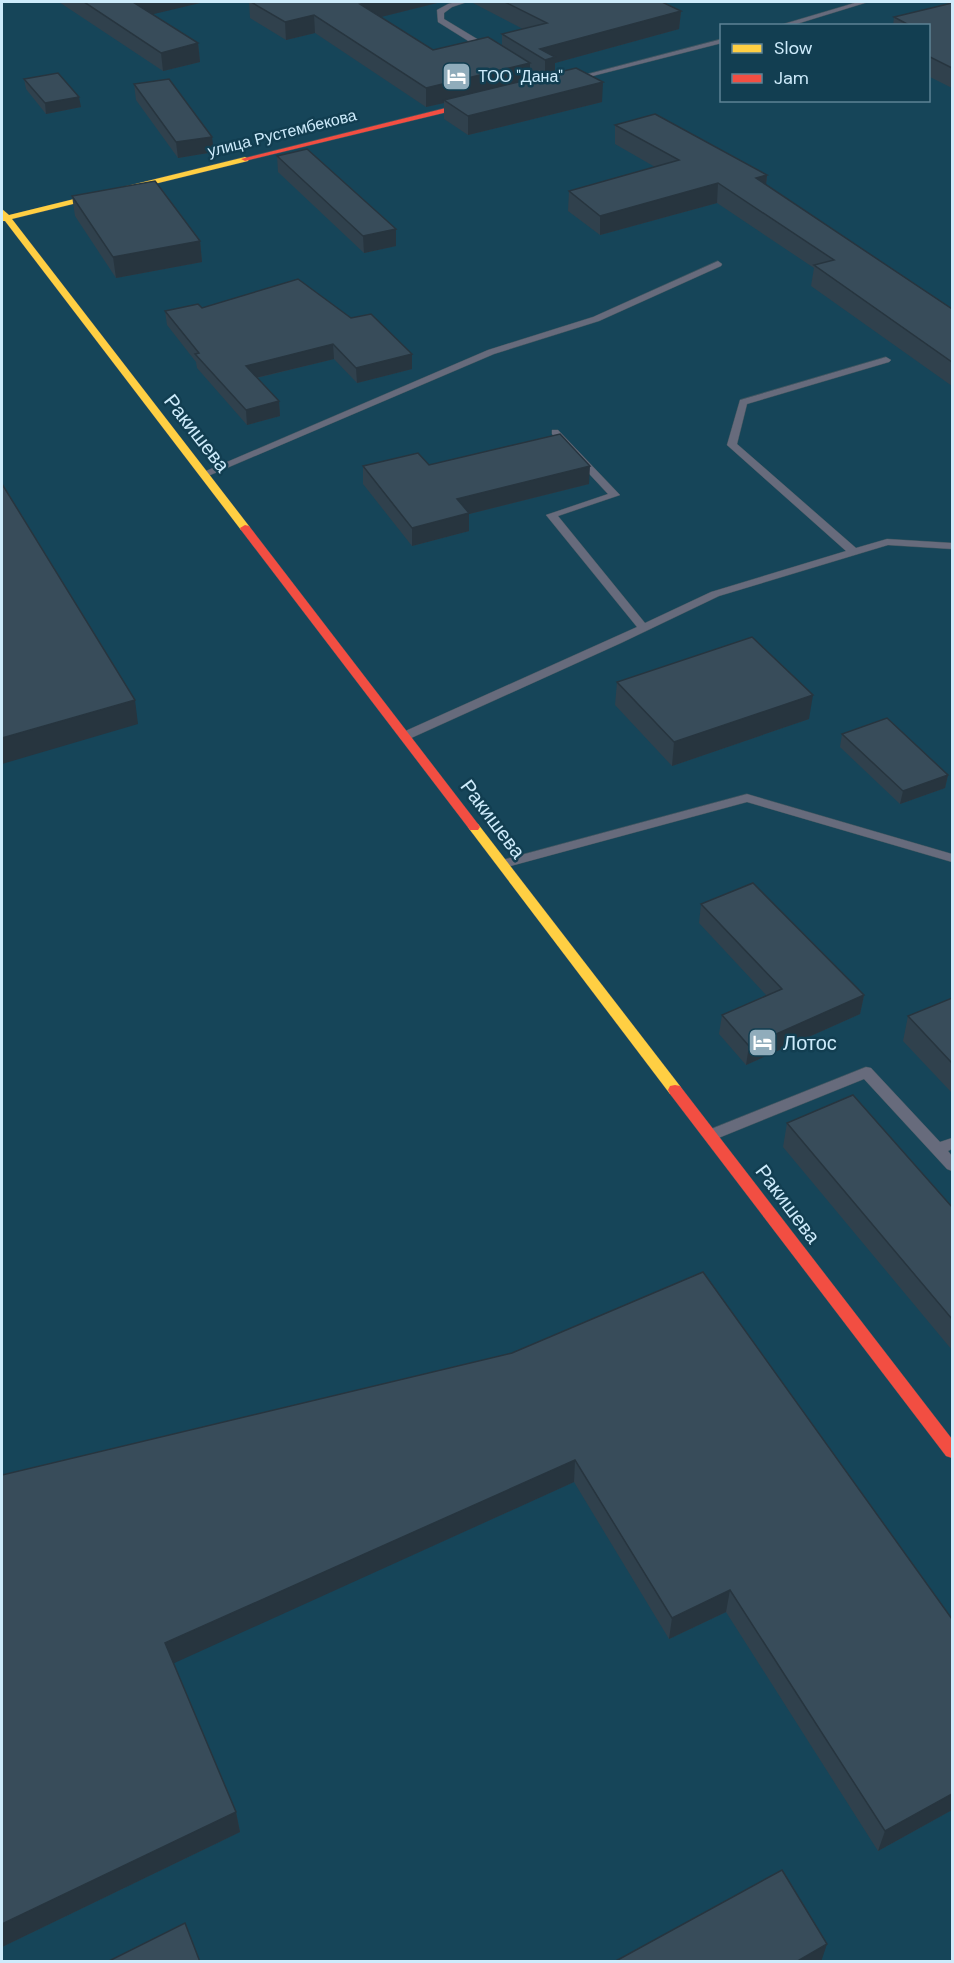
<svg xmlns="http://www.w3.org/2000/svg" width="954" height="1963" viewBox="0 0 954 1963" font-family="'DM Sans',sans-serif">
<rect width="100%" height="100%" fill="#203843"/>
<path fill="#164559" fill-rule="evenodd" d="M2,2H952V1961H2ZM722,26H928V100H722Z"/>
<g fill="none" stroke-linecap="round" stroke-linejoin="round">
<defs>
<g id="lane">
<path d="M456,2H467L452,7L444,13V19L492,48V52H486L438,22L437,10L448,4Z"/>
<path d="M858,2H868L790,26H777Z"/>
<path d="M722,39V43L573,81L569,79Z"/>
<path d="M718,261L722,264L721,266L599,321L494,354L208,476L204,477L199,474L488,350L593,317Z"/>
<path d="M886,357L891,360L889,362L747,404L737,444L856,548L887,539L952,543V549L888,545L719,596L621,643L409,739H401L399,736L401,733L637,627L546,515L608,494L552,434V430H558L620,495L558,516L645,623L711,592L846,551L727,445L740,400Z"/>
<path d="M747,794L952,854V862L747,802L503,868L497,864L499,861Z"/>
<path d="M866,1067L871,1068L940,1142L952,1138V1149L948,1151L952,1156V1171L947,1169L864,1079L716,1139H706L704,1135L706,1131Z"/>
</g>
<g id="slow">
<path d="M245,157L249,159L248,161L12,219L249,526L250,528L245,531L241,530L5,221H2V209L9,215Z"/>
<path d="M474,823L478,824L680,1086L682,1090L680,1094H670L470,830L468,827L470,824Z"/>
</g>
<g id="jam">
<path d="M486,98L490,100L489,102L245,161L241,159Z"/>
<path d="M245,525L249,526L478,824L480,827L478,830H470L241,530L240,528Z"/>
<path d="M675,1085L680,1086L952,1439V1458L946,1456L670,1094L668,1090L670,1086Z"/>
</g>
</defs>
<use href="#lane" stroke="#3e545e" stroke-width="1"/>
<use href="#slow" stroke="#3e545e" stroke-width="1"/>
<use href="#jam" stroke="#3e545e" stroke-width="1"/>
<use href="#lane" fill="#676b7c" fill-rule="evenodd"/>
<use href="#slow" fill="#ffcf43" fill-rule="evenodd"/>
<use href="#jam" fill="#f24e42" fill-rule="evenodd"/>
</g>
<g fill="#30414d" fill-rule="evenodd">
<path d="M59,2H204L152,14L198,43L200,62L163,71Z"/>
<path d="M249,2H441L380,17L433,50L502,46V34L523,29L471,2H662L681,11L679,29L555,63V73L602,102L468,135L444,119V103L426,107L315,33L286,40L250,18ZM530,69L542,76L530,79Z"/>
<path d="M952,3V88L928,76V26H893L894,17Z"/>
<path d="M24,79L81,107L46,114L26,89Z"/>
<path d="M134,84L214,152L178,158L136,100Z"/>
<path d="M615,125L767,175L766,185L952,309V386L811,286L814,268L717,203L600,235L568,211L569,191L655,167L615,144Z"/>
<path d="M277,156L396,229V246L364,253L278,172Z"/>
<path d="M72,196L200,241L202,262L116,278L75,216Z"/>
<path d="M298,279L412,369L357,383L334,359L257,378L279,401L280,416L247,425L197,368L196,362L167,325L165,311L202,308Z"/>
<path d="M363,466L589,484L469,514V531L412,546L363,484Z"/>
<path d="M617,682L809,719L672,766L615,705Z"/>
<path d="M842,734L948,775L945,788L900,804L840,747Z"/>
<path d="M701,904L864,995L860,1014L746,1065L719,1034L722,1015L767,996L699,923Z"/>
<path d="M952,998V1093L903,1041L908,1016Z"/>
<path d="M787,1123L952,1207V1350L783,1147Z"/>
<path d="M512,1353L952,1619V1810L878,1851L726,1612L669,1639L574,1482L173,1663L236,1812L240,1832L2,1947V1475Z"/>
</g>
<g fill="#27353f">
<path d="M131,2H204L133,19Z"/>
<path d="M370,2H441L361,22L360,4Z"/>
<path d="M681,11L679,29L555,63V76L545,78V60L540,49Z"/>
<path d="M314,15L315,33L286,40L285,22Z"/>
<path d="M198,43L200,62L163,71L161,53Z"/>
<path d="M530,63V82L444,100V103L426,107V88Z"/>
<path d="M603,82L602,102L468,135V116Z"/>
<path d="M79,97L81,107L46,114L45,103Z"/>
<path d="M212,137L214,152L178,158L176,142Z"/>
<path d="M767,175L765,194L756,178Z"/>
<path d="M718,183L717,203L600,235V216Z"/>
<path d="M396,229V246L364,253L363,236Z"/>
<path d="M200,241L202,262L116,278L113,257Z"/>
<path d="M333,344L334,359L247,380L246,366Z"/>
<path d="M412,354V369L357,383L356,368Z"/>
<path d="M279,401L280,416L247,425L246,410Z"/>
<path d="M590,466L589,484L469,514V531L412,546V528L457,499Z"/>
<path d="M813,695L809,719L672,766L674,742Z"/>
<path d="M135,700L138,724L2,764V738Z"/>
<path d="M948,775L945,788L900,804L903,791Z"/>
<path d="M864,995L860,1014L746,1065L749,1046Z"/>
<path d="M575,1460L574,1482L170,1665L165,1643Z"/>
<path d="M730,1590L726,1612L669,1639L672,1618Z"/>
<path d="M952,1794V1810L878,1851L885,1831Z"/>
<path d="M236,1812L240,1832L2,1947V1924Z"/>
<path d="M827,1944L821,1962H796Z"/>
</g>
<g fill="#384c5a" stroke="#27353f" stroke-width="1.5">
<path d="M84,2H133L198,43L161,53Z"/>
<path d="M251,2H370L360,4L433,50L488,37L530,63L426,88L314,15L285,22Z"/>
<path d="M505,2H662L681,11L540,49L555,57L545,60L502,34L547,23Z"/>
<path d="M952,3V68L928,56V26H908L909,25L894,17Z"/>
<path d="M576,68L603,82L468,116L444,100Z"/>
<path d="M58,73L79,97L45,103L24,79Z"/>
<path d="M169,79L212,137L176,142L134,84Z"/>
<path d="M655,114L767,175L756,178L952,309V362L814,265L834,260L718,183L600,216L569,191L679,160L615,125Z"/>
<path d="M307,149L396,229L363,236L277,156Z"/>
<path d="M155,181L200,241L113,257L72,196Z"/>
<path d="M298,279L351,318L371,314L412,354L356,368L333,344L246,366L279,401L246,410L195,354L199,353L165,311L198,304L202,308Z"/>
<path d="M560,434L590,466L457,499L469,513L412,528L363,466L418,453L429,465Z"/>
<path d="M2,484L135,700L2,738Z"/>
<path d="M752,637L813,695L674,742L617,682Z"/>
<path d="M887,718L948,775L903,791L842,734Z"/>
<path d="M753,883L864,995L749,1046L722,1015L782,989L701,904Z"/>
<path d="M952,998V1063L908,1016Z"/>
<path d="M853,1095L952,1207V1319L787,1123Z"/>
<path d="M703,1272L952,1619V1794L885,1831L730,1590L672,1618L575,1460L165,1643L236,1812L2,1924V1475L512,1353Z"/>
<path d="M782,1870L827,1944L796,1962H614Z"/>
<path d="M185,1923L200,1962H107Z"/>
</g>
<defs>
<symbol id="hotel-square" viewBox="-11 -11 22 22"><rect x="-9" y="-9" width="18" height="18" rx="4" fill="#90acbb" stroke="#123e51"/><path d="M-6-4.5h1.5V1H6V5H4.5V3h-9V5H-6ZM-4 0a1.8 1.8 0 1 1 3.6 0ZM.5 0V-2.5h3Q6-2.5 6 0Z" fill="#fff"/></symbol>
</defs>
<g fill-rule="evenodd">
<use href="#hotel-square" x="440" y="60" width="33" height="33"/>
<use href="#hotel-square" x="746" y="1026" width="33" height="33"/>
</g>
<g text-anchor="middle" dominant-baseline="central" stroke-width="5" stroke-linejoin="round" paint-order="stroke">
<g font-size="16" fill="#cdebfb" stroke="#123e51" text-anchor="start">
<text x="478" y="76">ТОО "Дана"</text>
</g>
<g font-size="16" fill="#cdebfb" stroke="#123e51">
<text transform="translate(282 133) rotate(-14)">улица Рустембекова</text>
</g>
<g font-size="20" fill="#cdebfb" stroke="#123e51">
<text transform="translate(197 433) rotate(52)">Ракишева</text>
<text transform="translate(493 819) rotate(53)">Ракишева</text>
<text transform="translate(788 1204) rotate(53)">Ракишева</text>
</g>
<g font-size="20" fill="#cdebfb" stroke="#123e51" text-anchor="start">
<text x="783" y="1043">Лотос</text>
</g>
</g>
<rect width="954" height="1963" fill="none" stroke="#cdebfb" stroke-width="6"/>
<rect x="720" y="24" width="210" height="78" fill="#123e51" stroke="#5d8395" stroke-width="1.5"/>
<rect x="732" y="44" width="30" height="9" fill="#ffcf43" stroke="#5d8395" stroke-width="1.5"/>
<text x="774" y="54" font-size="18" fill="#cdebfb">Slow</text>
<rect x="732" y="74" width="30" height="9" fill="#f24e42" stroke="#5d8395" stroke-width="1.5"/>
<text x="774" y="84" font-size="18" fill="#cdebfb">Jam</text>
</svg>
